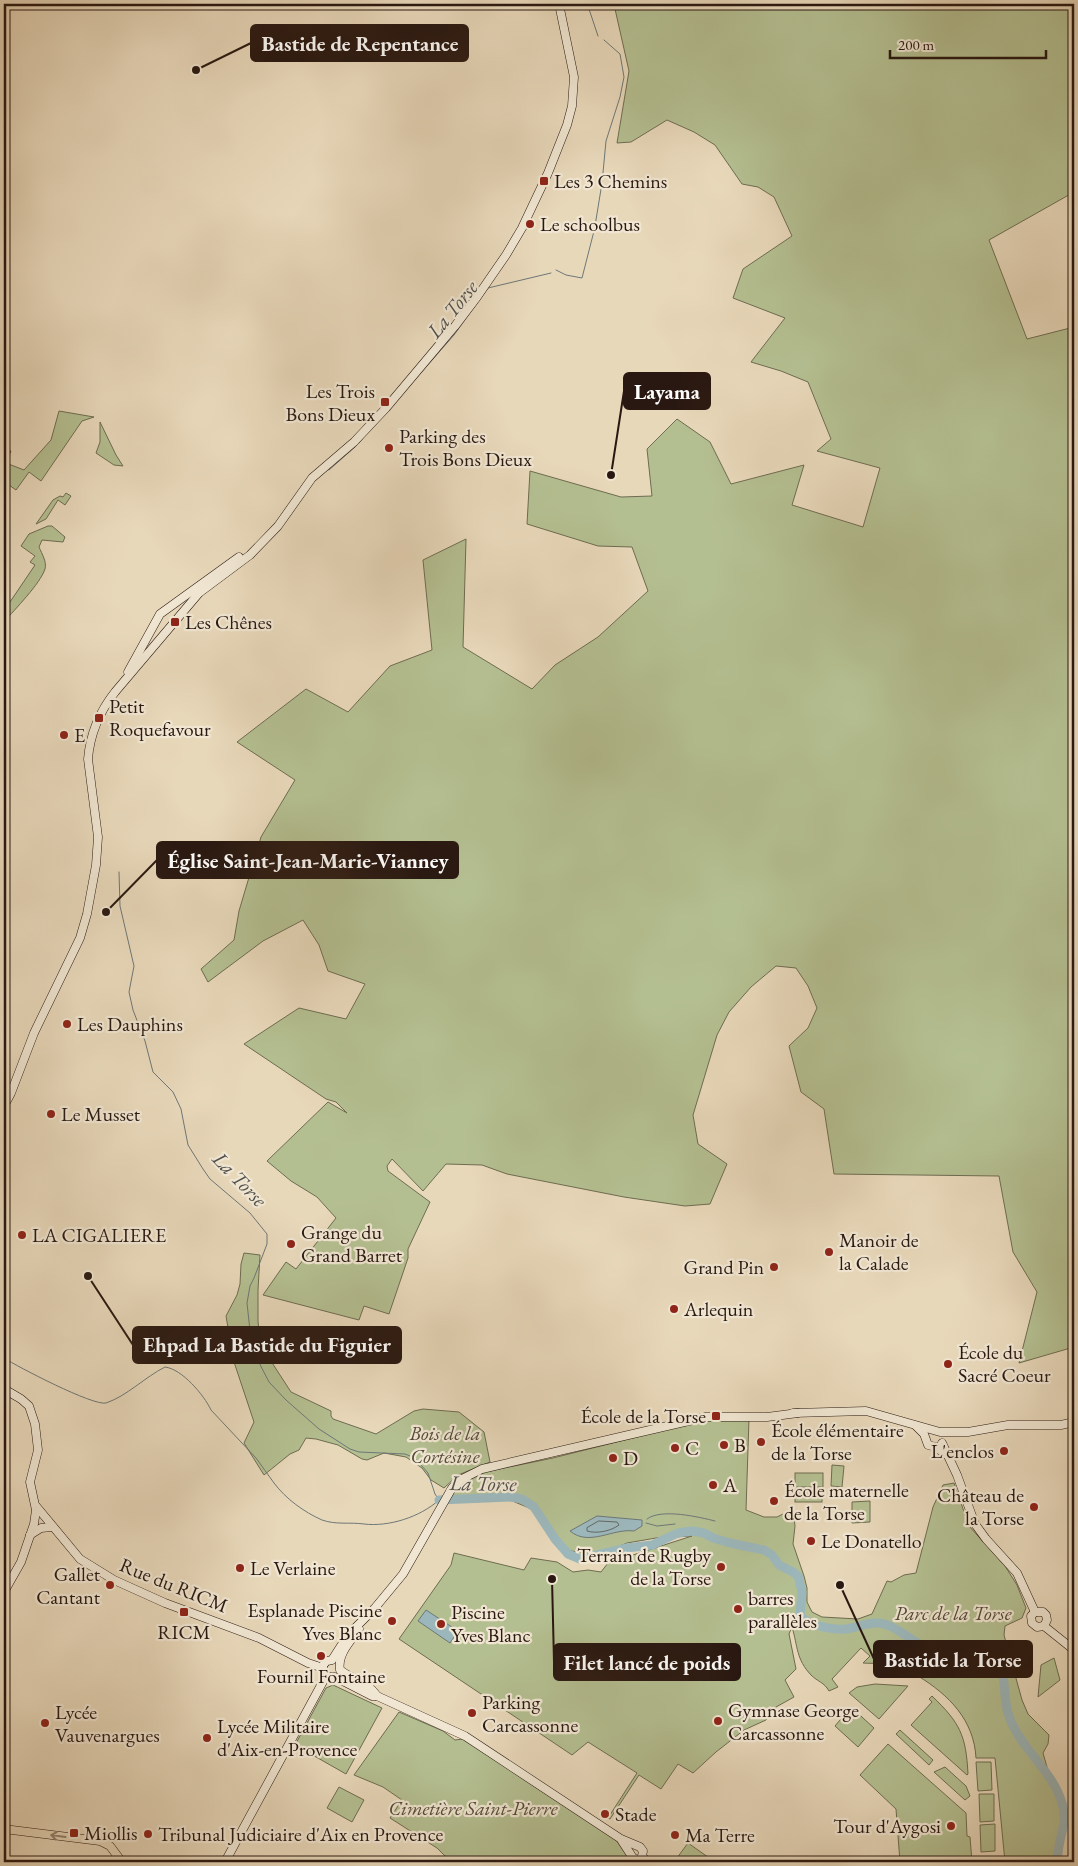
<svg xmlns="http://www.w3.org/2000/svg" width="1078" height="1866" viewBox="0 0 1078 1866" font-family="'EB Garamond',serif">
<rect width="100%" height="100%" fill="#e8d8ba"/>
<filter id="stains"><feTurbulence type="fractalNoise" baseFrequency=".004" numOctaves="4"/><feColorMatrix values="0 0 0 0 .2 0 0 0 0 .09 0 0 0 0 .02 0 0 0 .5 -.17"/></filter>
<radialGradient id="worn" r=".72"><stop offset=".6" stop-color="#630" stop-opacity="0"/><stop offset="1" stop-color="#630" stop-opacity=".3"/></radialGradient>
<g fill="#b4bf91" stroke="#6e6c51">
<path d="M641,4H1074V192L989,240L1027,339L1074,327V1347L1019,1363L1037,1292L1013,1252L999,1176L834,1174L824,1109L801,1092L789,1046L808,1028L817,1008L808,986L796,968L776,966L751,987L729,1012L717,1035L693,1115L698,1144L727,1164L710,1204L685,1206L624,1197L507,1174L482,1165L446,1164L423,1191L392,1159L387,1166L388,1171L430,1202L408,1249V1258L389,1314L364,1306L359,1320L263,1295L286,1262L296,1269L336,1218L317,1197L291,1181L267,1161L328,1102L347,1113L336,1102L326,1099L244,1044L299,1008L346,1019L365,984L328,971L319,945L303,920L263,941L208,982L201,969L234,940L239,911L261,837L295,780L237,742L306,689L348,712L390,666L432,650L423,560L466,539L463,647L532,689L555,665L598,637L648,591L632,547L598,546L527,524L530,471L621,497L652,496L647,449L677,419L710,442L731,484L804,465L792,505L863,527L880,468L817,451L831,439L808,382L781,371L751,362L785,318L733,298L743,269L792,236L774,197L758,187L742,184L715,145L694,132L667,120L631,142L617,143L629,71L615,9Z"/>
<path d="M59,411L94,417L82,421L41,481L29,472L16,490L9,485L7,487L4,485V449L11,451L6,463L24,470L51,440Z"/>
<path d="M100,422L116,455L123,466L114,465L96,453L100,442Z"/>
<path d="M66,493L71,496L65,505L58,500L46,519L36,524L53,500L60,496L63,497Z"/>
<path d="M48,526H52L65,537L63,542L42,540L39,547C42,554 47,562 45,569C40,584 15,609 4,622V601L5,599L10,602L35,565L30,562L35,556L21,546L29,534Z"/>
<path d="M244,1253L260,1255L258,1290V1321L259,1332L267,1355L291,1392L331,1411V1416L333,1419L376,1434L414,1411L423,1409L459,1412L484,1432L490,1462L458,1475L444,1488L431,1480L422,1468L406,1457L384,1453L367,1460L362,1459L338,1445L316,1439L306,1438L299,1450L290,1454L264,1475L244,1443L254,1422L234,1362L226,1316L237,1295L240,1284L241,1264Z"/>
<path d="M708,1419H749L746,1510L764,1517H777L793,1509L795,1526L793,1544L804,1576L807,1588V1602L812,1612L822,1617L858,1619L872,1614L887,1581L891,1582L904,1575L916,1573L933,1507L943,1485L954,1483L969,1526L1005,1566L1017,1585L1026,1608L1022,1618L1005,1626L1004,1635L1022,1700L1028,1714L1049,1735L1048,1744L1043,1753L1051,1781L1068,1819L1064,1835L1057,1846L1056,1862H1005L995,1758H976C974,1720 949,1695 918,1676C912,1672 905,1666 898,1665C887,1662 875,1664 863,1663L870,1656L861,1648L832,1679L838,1687L829,1691C824,1682 818,1682 811,1675C796,1659 798,1647 792,1627L789,1634L796,1669L785,1680L794,1697L776,1707L766,1720L744,1730L716,1752L693,1773L678,1764L661,1789L639,1775L610,1819L608,1818L637,1773L588,1742L572,1755L399,1639L451,1565L454,1553L524,1570L531,1558L557,1562L573,1572L588,1570L601,1572L608,1563L692,1536L656,1538L627,1543L596,1556L562,1549L541,1513L510,1500L446,1501L463,1483L485,1472L553,1458Z"/>
<path d="M832,1465L844,1466L842,1487L831,1486Z"/>
<rect x="795" y="1473" width="28" height="14"/>
<rect x="795" y="1489" width="27" height="13"/>
<path d="M870,1501V1522L852,1523V1502Z"/>
<path d="M1054,1658L1060,1680L1038,1697L1041,1665Z"/>
<path d="M875,1684L908,1686L879,1719L849,1693L857,1687Z"/>
<path d="M333,1685L382,1708L346,1774L295,1745L326,1688Z"/>
<path d="M932,1696C960,1723 966,1735 968,1774L967,1775L911,1725L932,1702L929,1699Z"/>
<path d="M851,1707L874,1728L858,1747L835,1726Z"/>
<path d="M399,1712L443,1731L455,1740L463,1739L616,1840L631,1862H455L445,1856L437,1848L390,1818L402,1800L383,1787L354,1775Z"/>
<path d="M900,1730L933,1760L929,1765L896,1734Z"/>
<path d="M888,1744L966,1813L967,1836L970,1837L972,1862H900L896,1809L860,1775Z"/>
<path d="M976,1762H991L992,1790L978,1791Z"/>
<path d="M945,1767L966,1786L970,1796L965,1800L934,1772Z"/>
<path d="M339,1787L364,1800L352,1822L327,1808Z"/>
<path d="M979,1794H994V1821L980,1822Z"/>
<path d="M995,1824V1851L981,1852L980,1825Z"/>
<path d="M688,1843L715,1862H674Z"/>
</g>
<g fill="#9cb7bb" stroke="#6e7777">
<path d="M597,1516L642,1520V1526L634,1531C613,1528 589,1547 570,1531Z"/>
<path d="M426,1610L458,1631L450,1643L418,1621Z"/>
</g>
<g fill="none" stroke-linecap="round" stroke-linejoin="round">
<path stroke="#626866" stroke-width="1" d="M599,1521L617,1522L619,1525C611,1531 597,1534 587,1531V1528Z"/>
<g stroke="#6e7777" stroke-width="1">
<path d="M583,4L589,9L598,36"/>
<path d="M595,226L602,183L606,141L620,97L624,77L620,54L604,40"/>
<path d="M556,270L566,275L582,278L594,231"/>
<path d="M398,399L454,335L488,288L551,273"/>
<path d="M381,419L385,414"/>
<path d="M359,443L369,431"/>
<path d="M329,470L355,447"/>
<path d="M4,1358C18,1367 93,1406 106,1403C127,1396 145,1377 165,1367C182,1369 204,1395 211,1410C226,1426 241,1442 256,1458C262,1466 268,1475 274,1483C286,1499 304,1512 322,1520C336,1525 350,1522 364,1524C389,1527 420,1517 439,1500L435,1494L428,1473L415,1458L405,1454L359,1452L350,1449L319,1429L286,1400L269,1382L252,1349L247,1303L250,1286L254,1278L267,1244V1234L250,1213L210,1179L203,1169L188,1145L181,1109L173,1092L153,1072L145,1041L133,1010L129,992L134,966L120,906L119,872"/>
<path d="M647,1519C661,1508 699,1517 715,1521"/>
<path d="M646,1523L657,1526L675,1524"/>
</g>
<path stroke="#9cb7bb" stroke-width="9" d="M439,1500L511,1497L522,1499L534,1507L555,1539L568,1554L580,1559L627,1548L652,1545L678,1533L692,1531L704,1533L713,1538L730,1543L764,1550L772,1555L779,1565L793,1572L798,1576L802,1592L800,1615C804,1621 809,1623 816,1625C826,1628 834,1630 845,1629C857,1628 867,1622 878,1623C898,1624 918,1649 939,1653C956,1656 980,1643 995,1655C1006,1664 1003,1698 1008,1713C1018,1747 1052,1769 1062,1803C1069,1826 1056,1840 1058,1862"/>
<defs>
<g id="secondary">
<path d="M128,672L160,614L239,557"/>
<path d="M4,1106L11,1093L34,1033L80,938L87,914L96,865L98,837L88,759C90,735 100,711 115,692L199,593L250,555L278,526L312,478L354,442L386,408L455,326L477,297L506,255L522,228L548,173L567,125L572,106L574,77L559,4"/>
<path d="M4,1389L21,1399L29,1406L35,1424L38,1450L30,1482L36,1510L34,1524L21,1562L4,1592"/>
<path d="M793,1413L866,1411L940,1432H968L1008,1425H1061L1074,1422"/>
<path d="M916,1426L924,1434L928,1445L936,1447L945,1454"/>
<path d="M942,1443L957,1475L975,1524L986,1539L1017,1573L1035,1612"/>
<path d="M36,1506L80,1559L114,1580L165,1603L259,1638L308,1663L323,1668"/>
<path d="M30,1535L41,1528L52,1527"/>
<path d="M1035,1612L1031,1616L1032,1623L1037,1627L1044,1626"/>
<path d="M1035,1612H1043L1046,1615L1047,1620L1044,1626"/>
<path d="M1044,1626L1074,1650"/>
<path d="M359,1629C351,1641 337,1654 340,1670C352,1679 368,1682 377,1696"/>
<path d="M622,1841L633,1858L643,1862"/>
<path d="M225,1862L326,1676"/>
<path d="M647,1862L642,1856L643,1851L640,1847L621,1839L465,1736L377,1696H372L335,1677H328L323,1672V1665L327,1661L332,1660L348,1635L374,1609L403,1574L452,1488L462,1479L482,1469L706,1417H767L798,1413"/>
</g>
<path id="primary" d="M4,1829L100,1841L110,1846L122,1862"/>
</defs>
<use href="#secondary" stroke="#291811" stroke-width="9"/>
<use href="#primary" stroke="#291811" stroke-width="9"/>
<use href="#secondary" stroke="#f0e6d2" stroke-width="8"/>
<use href="#primary" stroke="#e8d8ba" stroke-width="8"/>
</g>
<defs><path id="oneway-shaft" d="M-6 0H5M1.5-3L5.5 0L1.5 3" fill="none" stroke-width="1.6" stroke-linecap="round" stroke-linejoin="round" transform="scale(1.25)"/></defs>
<use stroke="#92826e" href="#oneway-shaft" transform="translate(58 1836) rotate(-172)"/>
<g fill="#8f2418" stroke="#f0e6d2" stroke-width="2">
<rect x="539" y="176" width="10" height="10" rx="2.5"/>
<circle cx="530" cy="224" r="5"/>
<rect x="380" y="397" width="10" height="10" rx="2.5"/>
<circle cx="389" cy="448" r="5"/>
<rect x="170" y="617" width="10" height="10" rx="2.5"/>
<rect x="94" y="713" width="10" height="10" rx="2.5"/>
<circle cx="64" cy="735" r="5"/>
<circle cx="67" cy="1024" r="5"/>
<circle cx="51" cy="1114" r="5"/>
<circle cx="22" cy="1235" r="5"/>
<circle cx="291" cy="1244" r="5"/>
<circle cx="829" cy="1252" r="5"/>
<circle cx="774" cy="1267" r="5"/>
<circle cx="674" cy="1309" r="5"/>
<circle cx="948" cy="1364" r="5"/>
<rect x="711" y="1411" width="10" height="10" rx="2.5"/>
<circle cx="761" cy="1442" r="5"/>
<circle cx="724" cy="1445" r="5"/>
<circle cx="675" cy="1448" r="5"/>
<circle cx="1004" cy="1451" r="5"/>
<circle cx="613" cy="1458" r="5"/>
<circle cx="713" cy="1485" r="5"/>
<circle cx="774" cy="1501" r="5"/>
<circle cx="1034" cy="1507" r="5"/>
<circle cx="811" cy="1541" r="5"/>
<circle cx="721" cy="1567" r="5"/>
<circle cx="240" cy="1568" r="5"/>
<circle cx="110" cy="1585" r="5"/>
<circle cx="738" cy="1609" r="5"/>
<rect x="179" y="1607" width="10" height="10" rx="2.5"/>
<circle cx="392" cy="1621" r="5"/>
<circle cx="441" cy="1624" r="5"/>
<circle cx="321" cy="1656" r="5"/>
<circle cx="472" cy="1713" r="5"/>
<circle cx="718" cy="1721" r="5"/>
<circle cx="45" cy="1723" r="5"/>
<circle cx="207" cy="1738" r="5"/>
<circle cx="605" cy="1814" r="5"/>
<circle cx="951" cy="1826" r="5"/>
<rect x="69" y="1828" width="10" height="10" rx="2.5"/>
<circle cx="148" cy="1834" r="5"/>
<circle cx="675" cy="1835" r="5"/>
</g>
<g text-anchor="middle" dominant-baseline="central" stroke-width="4.5" stroke-linejoin="round" paint-order="stroke">
<g font-size="20" fill="#291811" stroke="#f0e6d2" text-anchor="start">
<text x="554" y="181">Les 3 Chemins</text>
<text x="540" y="224">Le schoolbus</text>
<text x="375" y="391" text-anchor="end">Les Trois<tspan x="375" dy="23">Bons Dieux</tspan></text>
<text x="399" y="436">Parking des<tspan x="399" dy="23">Trois Bons Dieux</tspan></text>
<text x="185" y="622">Les Chênes</text>
<text x="109" y="706">Petit<tspan x="109" dy="23">Roquefavour</tspan></text>
<text x="74" y="735">E</text>
<text x="77" y="1024">Les Dauphins</text>
<text x="61" y="1114">Le Musset</text>
<text x="301" y="1232">Grange du<tspan x="301" dy="23">Grand Barret</tspan></text>
<text x="32" y="1235">LA CIGALIERE</text>
<text x="839" y="1240">Manoir de<tspan x="839" dy="23">la Calade</tspan></text>
<text x="764" y="1267" text-anchor="end">Grand Pin</text>
<text x="684" y="1309">Arlequin</text>
<text x="958" y="1352">École du<tspan x="958" dy="23">Sacré Coeur</tspan></text>
<text x="706" y="1416" text-anchor="end">École de la Torse</text>
<text x="771" y="1430">École élémentaire<tspan x="771" dy="23">de la Torse</tspan></text>
<text x="734" y="1445">B</text>
<text x="685" y="1448">C</text>
<text x="994" y="1451" text-anchor="end">L'enclos</text>
<text x="623" y="1458">D</text>
<text x="723" y="1485">A</text>
<text x="784" y="1490">École maternelle<tspan x="784" dy="23">de la Torse</tspan></text>
<text x="1024" y="1495" text-anchor="end">Château de<tspan x="1024" dy="23">la Torse</tspan></text>
<text x="821" y="1541">Le Donatello</text>
<text x="711" y="1555" text-anchor="end">Terrain de Rugby<tspan x="711" dy="23">de la Torse</tspan></text>
<text x="250" y="1568">Le Verlaine</text>
<text x="100" y="1574" text-anchor="end">Gallet<tspan x="100" dy="23">Cantant</tspan></text>
<text x="748" y="1598">barres<tspan x="748" dy="23">parallèles</tspan></text>
<text x="382" y="1610" text-anchor="end">Esplanade Piscine<tspan x="382" dy="23">Yves Blanc</tspan></text>
<text x="451" y="1612">Piscine<tspan x="451" dy="23">Yves Blanc</tspan></text>
<text x="184" y="1632" text-anchor="middle">RICM</text>
<text x="321" y="1676" text-anchor="middle">Fournil Fontaine</text>
<text x="482" y="1702">Parking<tspan x="482" dy="23">Carcassonne</tspan></text>
<text x="728" y="1710">Gymnase George<tspan x="728" dy="23">Carcassonne</tspan></text>
<text x="55" y="1712">Lycée<tspan x="55" dy="23">Vauvenargues</tspan></text>
<text x="217" y="1726">Lycée Militaire<tspan x="217" dy="23">d'Aix-en-Provence</tspan></text>
<text x="615" y="1814">Stade</text>
<text x="941" y="1826" text-anchor="end">Tour d'Aygosi</text>
<text x="84" y="1833">Miollis</text>
<text x="158" y="1834">Tribunal Judiciaire d'Aix en Provence</text>
<text x="685" y="1835">Ma Terre</text>
</g>
<g font-size="20" font-style="italic" fill="#534a37" stroke="#f0e6d2">
<text x="445" y="1433">Bois de la<tspan x="445" dy="23">Cortésine</tspan></text>
<text x="953" y="1613">Parc de la Torse</text>
<text x="473" y="1808">Cimetière Saint-Pierre</text>
</g>
<g font-size="20" fill="#291811" stroke="#f0e6d2">
<text transform="translate(174 1585) rotate(22)">Rue du RICM</text>
</g>
<g font-size="21" font-style="italic" fill="#51504c" stroke="#f0e6d2">
<text transform="translate(452 309) rotate(-51)">La Torse</text>
<text transform="translate(240 1179) rotate(46)">La Torse</text>
<text transform="translate(483 1483) rotate(1)">La Torse</text>
</g>
</g>
<path fill="none" stroke="#291811" stroke-width="2" d="M196 70L251 43M611 475L624 391M106 912L157 860M88 1276L133 1345M840 1585L874 1659M552 1579L554 1662"/>
<g fill="#291811" stroke="#f0e6d2" stroke-width="2">
<circle cx="196" cy="70" r="5"/>
<circle cx="611" cy="475" r="5"/>
<circle cx="106" cy="912" r="5"/>
<circle cx="88" cy="1276" r="5"/>
<circle cx="840" cy="1585" r="5"/>
<circle cx="552" cy="1579" r="5"/>
</g>
<g fill="#291811" stroke="#291811" stroke-width="2">
<rect x="251" y="25" width="217" height="36" rx="5"/>
<rect x="624" y="373" width="86" height="36" rx="5"/>
<rect x="157" y="842" width="301" height="36" rx="5"/>
<rect x="133" y="1327" width="268" height="36" rx="5"/>
<rect x="874" y="1641" width="158" height="36" rx="5"/>
<rect x="554" y="1644" width="186" height="36" rx="5"/>
</g>
<g font-size="21" text-anchor="middle" font-weight="bold" fill="#fff">
<text x="360" y="51">Bastide de Repentance</text>
<text x="667" y="399">Layama</text>
<text x="308" y="868">Église Saint-Jean-Marie-Vianney</text>
<text x="267" y="1352">Ehpad La Bastide du Figuier</text>
<text x="953" y="1667">Bastide la Torse</text>
<text x="647" y="1670">Filet lancé de poids</text>
</g>
<rect width="1078" height="1866" fill="none" stroke="#e8d8ba" stroke-width="20"/>
<rect x="5" y="5" width="1068" height="1856" fill="none" stroke="#291811" stroke-width="2.5"/>
<rect x="10" y="10" width="1058" height="1846" fill="none" stroke="#291811"/>
<path d="M890 50v8h156v-8" fill="none" stroke="#291811" stroke-width="2.5"/>
<text x="898" y="50" font-size="15" fill="#291811" stroke="#f0e6d2" stroke-width="4" paint-order="stroke">200 m</text>
<rect width="100%" height="100%" filter="url(#stains)"/>
<rect width="100%" height="100%" fill="url(#worn)"/>
</svg>
